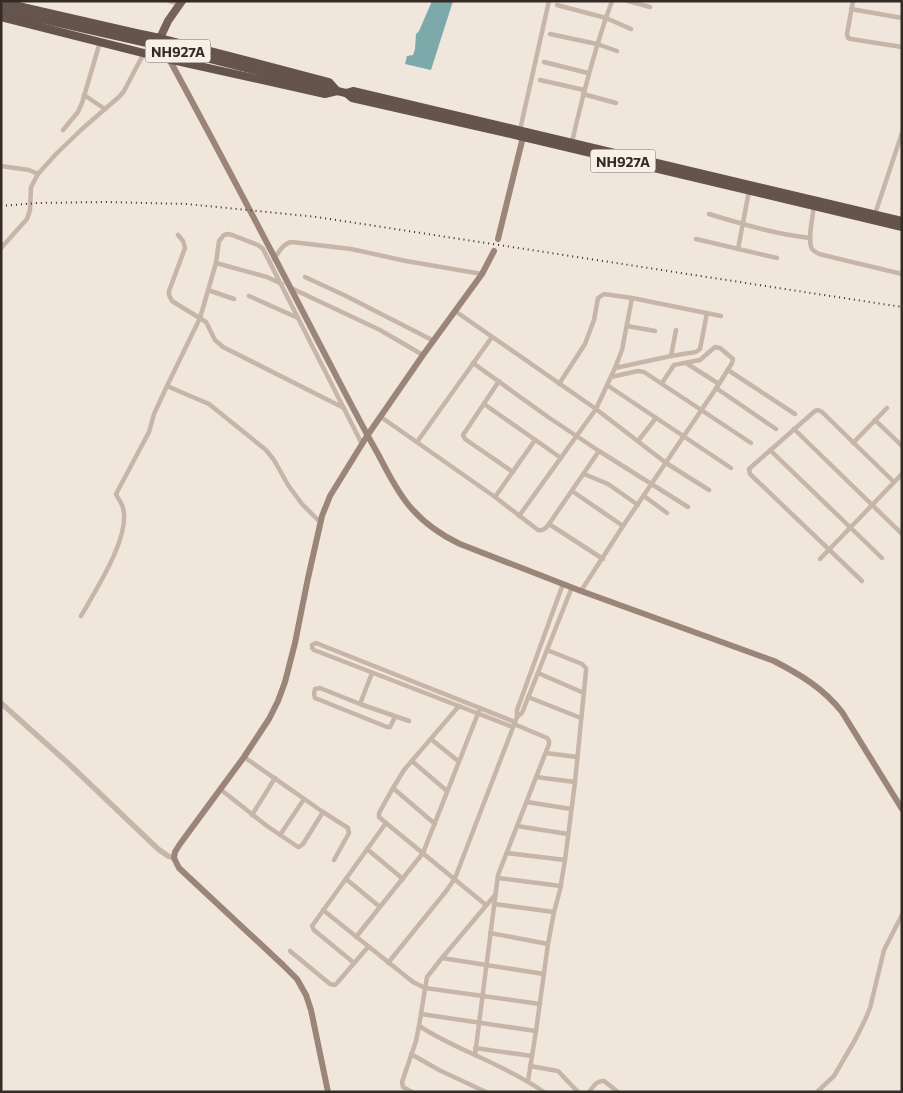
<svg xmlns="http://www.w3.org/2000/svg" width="903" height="1093" viewBox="0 0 903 1093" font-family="Commissioner,sans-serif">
<rect width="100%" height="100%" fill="#f0e6db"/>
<path fill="#7caaab" d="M432,1H453L431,70L405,64L407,56L413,55L415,49L416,34L419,31Z"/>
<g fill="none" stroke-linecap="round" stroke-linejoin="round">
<g stroke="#c7b5a8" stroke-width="4.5">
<path d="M169,1L180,4"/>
<path d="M628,1L650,7"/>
<path d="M853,1L847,34L848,38L851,39L902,47"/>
<path d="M557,5L606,18L631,29"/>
<path d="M851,9L902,18"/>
<path d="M550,34L597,44L617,51"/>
<path d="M544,62L588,73"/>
<path d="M540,80L584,90"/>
<path d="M583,94L616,103"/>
<path d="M84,95L105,109"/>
<path d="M63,130L78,112L82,103L100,42"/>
<path d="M520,130L549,1"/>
<path d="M572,142C583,94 595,47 612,1"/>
<path d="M1,166L29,170L38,174"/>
<path d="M814,206C813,216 807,240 812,249C814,252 817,252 819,254L902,274"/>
<path d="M709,214C742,224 775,234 810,238"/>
<path d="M875,214L902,133"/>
<path d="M178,235L183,241L185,248L169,291V295L172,301L206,322L215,340L223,347L344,408"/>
<path d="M696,239L777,258"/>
<path d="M1,248L27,219L30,210L31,187L38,174L56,154L82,129L120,96L124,91L144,53"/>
<path d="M738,249L749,191"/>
<path d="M274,259C279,252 283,243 292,242L351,249L406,261L482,274"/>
<path d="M216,263L267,277L282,284"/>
<path d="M305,277L346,296L434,341"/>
<path d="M291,288L380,330L423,355"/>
<path d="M208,290L234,299"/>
<path d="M249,296L298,318"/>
<path d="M455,311L596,409L666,463L709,490"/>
<path d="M627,326L655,331"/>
<path d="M671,356L676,330"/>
<path d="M473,363L548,417L599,451L688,507"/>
<path d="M686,363L719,384"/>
<path d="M615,368L671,356L696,352L700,349L707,313"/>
<path d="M728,370L795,414"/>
<path d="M611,377L638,371L644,372L751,443"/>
<path d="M499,381L463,435L465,439L513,472"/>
<path d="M559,384L585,344L594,320L598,298L604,294L632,298L721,316"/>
<path d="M607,385L731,468"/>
<path d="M167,386L209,404L266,450L274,460L288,485L302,504L320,522"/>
<path d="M716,388L776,429"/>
<path d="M484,404L561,458"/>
<path d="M381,417L495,497L538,530C544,531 546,528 549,524L599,451"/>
<path d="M875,420L902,446"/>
<path d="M794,429L902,534"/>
<path d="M638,441L656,418"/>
<path d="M417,442L492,337"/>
<path d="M853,443L887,408"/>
<path d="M770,450L882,558"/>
<path d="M584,474L608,484L638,505"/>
<path d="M572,491L623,526"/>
<path d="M644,496L667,513"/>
<path d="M495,497L535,440"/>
<path d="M519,516L596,409L615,368L622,350L632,298"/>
<path d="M549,524L603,559"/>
<path d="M820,559L902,474"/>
<path d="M862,581L750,474L749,469L815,411L818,410L822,412L894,482"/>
<path d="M581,591L623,526L719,384L732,363L733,359L720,348L715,347L700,360L674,365L662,383"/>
<path d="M81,616C95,591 131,537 123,508C122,503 118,499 116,494L149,432L154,414L167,386L200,318L216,263L219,241L224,235L228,234L232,235L258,245L263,249L362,444"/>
<path d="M538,673L584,693"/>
<path d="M528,697L581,718"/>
<path d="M360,704L372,673"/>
<path d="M459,706L404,770L393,788L379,813V817L386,823L486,905"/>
<path d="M395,717L390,727H387L315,698L314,694L315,689L320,688L360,704L409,721"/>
<path d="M517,717L522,713L572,587"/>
<path d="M513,727L314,650L312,648V645L316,643L515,722"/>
<path d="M431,739L458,761"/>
<path d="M546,753L577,757"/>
<path d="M244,757L323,812L348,828L349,833L334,860"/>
<path d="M412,761L447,791"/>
<path d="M536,777L575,782"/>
<path d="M393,788L435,824"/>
<path d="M220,789L267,826L298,847H299L303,844L323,812"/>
<path d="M527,802L571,809"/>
<path d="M252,815L275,778"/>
<path d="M517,826L568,834"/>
<path d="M280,835L304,799"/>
<path d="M367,849L403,879"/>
<path d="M507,853L565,860"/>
<path d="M498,878L561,886"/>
<path d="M346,879L380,907"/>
<path d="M494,904L554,912"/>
<path d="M323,910L413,982L425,988L540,1004"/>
<path d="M490,933L548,944"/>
<path d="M356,937L423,853L479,711"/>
<path d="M290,951L330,984L335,985L337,983L368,947"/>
<path d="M442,958L544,974"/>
<path d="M354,963L314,930L312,926L386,823"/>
<path d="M388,963L447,890L455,878L517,717V710L563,584"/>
<path d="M421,1014L536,1031"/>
<path d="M419,1026C438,1038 455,1046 475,1055C499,1066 522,1077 544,1092"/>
<path d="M475,1048L532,1056"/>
<path d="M411,1054L439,1070L486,1092"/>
<path d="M475,1055L498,875L549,744V741L547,738L514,724"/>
<path d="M530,1066L558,1071L578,1092"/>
<path d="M528,1081L536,1031L548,944L554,912L560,890L565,860L575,782L586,671V668L582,664L547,650"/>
<path d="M412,1092L403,1087L402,1082L416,1041L419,1026L427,977L442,958L495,895"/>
<path d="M589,1092C593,1087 597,1080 604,1081L618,1092"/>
<path d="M817,1092L834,1076L855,1040L865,1020L870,1008L884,950L902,915"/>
</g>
<path stroke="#c7b5a8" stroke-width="5.5" d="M1,703L69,764L158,849L168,856L174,858"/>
<g stroke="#9b8579" stroke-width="6">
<path d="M165,48L168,57C219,151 269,246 318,341C338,379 357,417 378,454C387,471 395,488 407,503C421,521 439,534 460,544L581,591L774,661C801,675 823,688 842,712L902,809"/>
<path d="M498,239L523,137"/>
<path d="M328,1092L311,1010L306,995L297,979L283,965L179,868L174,858L175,852L180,844L244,757L269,719L278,701L285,682L295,643L308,578L322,516L330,496L367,436L423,355L482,274L494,251"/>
</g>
<path stroke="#756259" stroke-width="8" d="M160,38L168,21L182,1"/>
<g stroke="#65544c" stroke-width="8">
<path d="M1,2L136,33L160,38L329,82L337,91L325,94L163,58L1,17"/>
<path d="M1,10L147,43L337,91L346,93L352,98L519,136L902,227"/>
<path d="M346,93L353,91L902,221"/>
</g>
<path stroke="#342b27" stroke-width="2" stroke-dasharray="1 4" stroke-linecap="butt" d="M1,206L37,203L106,202L187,204L317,217L902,307"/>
</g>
<g text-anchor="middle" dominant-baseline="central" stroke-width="4" stroke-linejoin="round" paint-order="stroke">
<g fill="#f8f0e7" stroke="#6f6661" stroke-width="1">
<rect x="145.5" y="39.5" width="65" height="23" rx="4"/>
<rect x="590.5" y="149.5" width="65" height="23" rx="4"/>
</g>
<g font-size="14" font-weight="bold" fill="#342b27">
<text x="178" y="51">NH927A</text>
<text x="623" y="161">NH927A</text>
</g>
</g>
<rect width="903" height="1093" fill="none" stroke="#342b27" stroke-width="5"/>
</svg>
